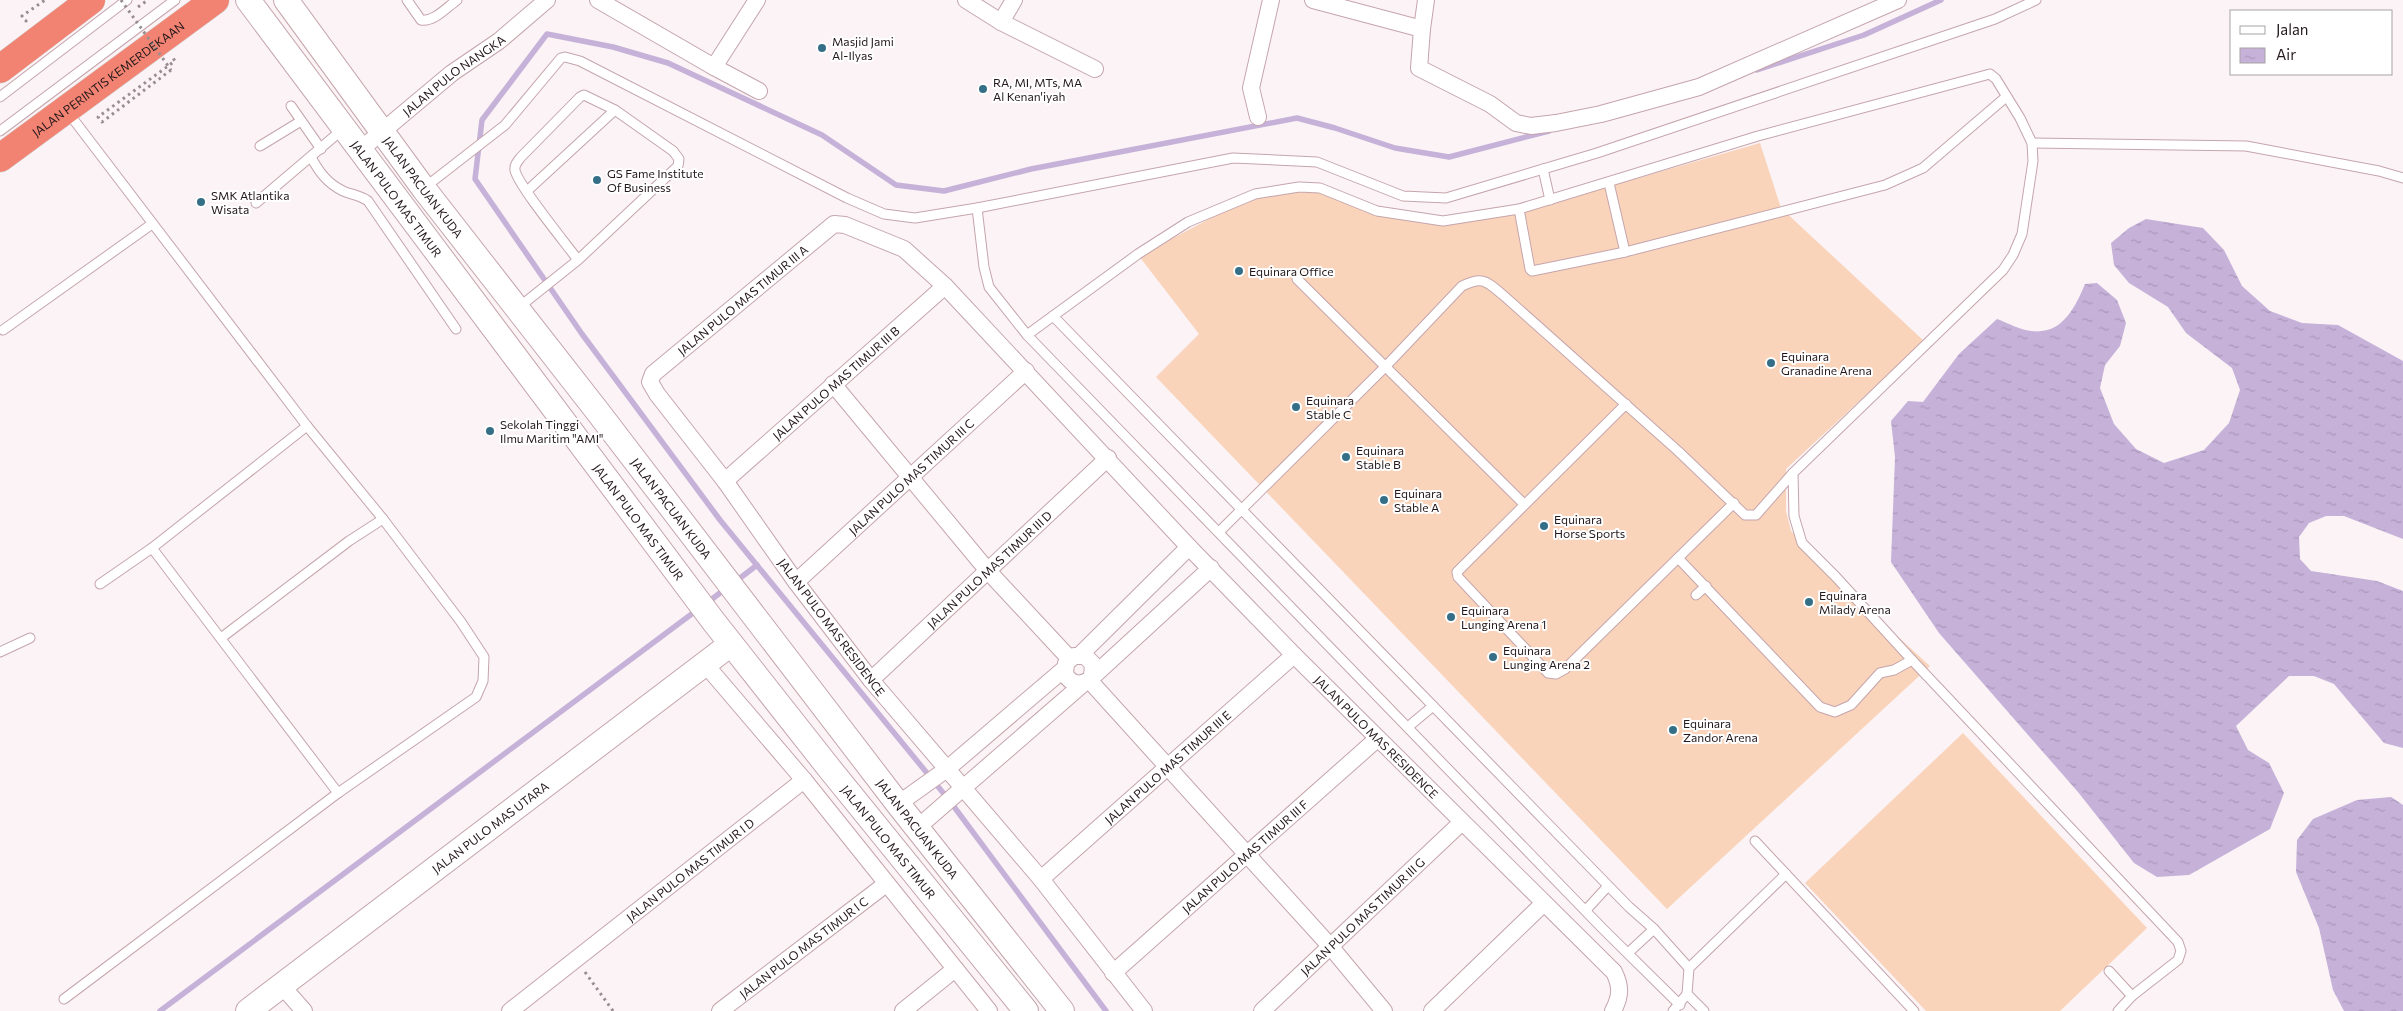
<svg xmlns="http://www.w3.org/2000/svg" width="2403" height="1011" viewBox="0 0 2403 1011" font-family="Commissioner,sans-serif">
<defs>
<pattern id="water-ripples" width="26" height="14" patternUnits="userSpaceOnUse" patternTransform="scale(1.25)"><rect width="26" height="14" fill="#c6b1d9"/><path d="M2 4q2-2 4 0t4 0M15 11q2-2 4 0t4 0" fill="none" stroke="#aa98ba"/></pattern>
</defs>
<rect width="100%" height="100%" fill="#fbf3f5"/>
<g fill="#f9d4ba">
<path d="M1760,143L1781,208L1924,341L1786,469V511L1791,531L1862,604L1930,666L1667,909L1156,377L1199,334L1139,256L1253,196L1297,189L1318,191L1374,213L1441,223L1607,187Z"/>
<path d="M1963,733L2147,928L2060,1011H1926L1805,883Z"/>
</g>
<g fill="url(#water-ripples)">
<path d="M2146,219L2203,228L2224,250L2242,286L2270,311L2302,323L2338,325L2403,361V539L2344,516H2326L2309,523L2299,537L2300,559L2311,571L2377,581L2403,591V748L2384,743L2334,684L2314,676H2289L2236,726L2248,750L2269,763L2284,793L2270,829L2189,875L2157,877L2134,863L2078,792L1939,633L1891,562L1895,457L1891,421L1908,401L1923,402L1959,354L1997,319C2008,323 2020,330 2031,331C2062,335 2075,308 2085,284L2097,283L2117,300L2126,323L2120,346L2105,365L2100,388L2114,424L2136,449L2164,463L2204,450L2229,423L2240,390L2232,368L2186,333L2168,307L2129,283L2114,265L2111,243L2129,228Z"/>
<path d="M2391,797L2403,805V1011H2344L2333,990L2319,928L2296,872L2297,840L2313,819L2357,800Z"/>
</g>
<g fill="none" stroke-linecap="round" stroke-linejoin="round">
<g stroke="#c6b1d9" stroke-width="5.5">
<path d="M1757,70L1864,35L1941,0"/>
<path d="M735,582L757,565"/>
<path d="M707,603L725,589"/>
<path d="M160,1011L697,610"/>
<path d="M1106,1011L949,800L720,520L582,334L475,179L482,120L547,34L613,47L668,63L822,135L896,185L944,191L1031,169L1297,118L1335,128L1395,148L1449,157L1549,131"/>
</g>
<defs>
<g id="lane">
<path d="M407,0L421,20C434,22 446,8 457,0"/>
<path d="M0,97L127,0"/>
<path d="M291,106L321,149"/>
<path d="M0,131L175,0"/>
<path d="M2032,143L2246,146L2379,171L2403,178"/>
<path d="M260,146L301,121"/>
<path d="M311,157C319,172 327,183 343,191C352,195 360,195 368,201L456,329"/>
<path d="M1543,169L1550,200"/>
<path d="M1609,183L1625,252"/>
<path d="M424,188L505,125L561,58L565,57L580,61L847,198L884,214L915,218L977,208L1233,158L1317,162L1403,196L1446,198L1597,153L1995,19L2036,0"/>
<path d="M527,191L615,110"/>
<path d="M256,203L343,129"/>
<path d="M977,208L984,267L989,287L1027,335L1603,929L1680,1005"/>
<path d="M1519,209L1530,269L1532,271L1625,252L1885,185L1923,168L2006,97"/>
<path d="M1297,279L1524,504"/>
<path d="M518,308L578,260L678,166L679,159L673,151L615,110L584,95L580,97L521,157C518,161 514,165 515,170C517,184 567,245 578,260"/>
<path d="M1053,316L1629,907L1654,929L1689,968"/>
<path d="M3,330L152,224"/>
<path d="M1027,335L1138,254L1188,222L1255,194L1299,187L1320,188L1377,211L1443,221L1519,209L1758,136L1990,74L1996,79L2020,118L2032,143L2033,161L2022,234L2013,255L2003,270L1793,473L1756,515H1745L1678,451L1503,295C1486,281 1483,276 1462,286L1386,366L1219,532"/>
<path d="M1626,404L1457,572L1458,577L1548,673L1556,674L1565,669L1734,503"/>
<path d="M1793,473L1794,516L1802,543L1836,577L1912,660"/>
<path d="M152,548L338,793"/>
<path d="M1678,558L1820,707L1835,712L1851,705L1880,673L1894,670L1912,660L2178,942L2181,951L2178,960L2132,996L2118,1011"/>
<path d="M100,584L152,548L307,426"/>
<path d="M1696,595L1706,586"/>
<path d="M221,638L349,541L383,519"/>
<path d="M0,652L30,638"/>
<path d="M1408,727L1433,706"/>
<path d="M1755,841L1914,1011"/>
<path d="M1586,910L1608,886"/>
<path d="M1628,953L1654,929"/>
<path d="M2109,971L2132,996"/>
<path d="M1687,994L1704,1011"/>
<path d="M64,999L338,793L476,697L483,681L484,657L461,622L383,519L307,426L67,111"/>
<path d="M1673,1011L1687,994L1689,968L1786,874"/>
</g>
<g id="street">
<path d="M598,0L714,67L757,0"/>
<path d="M966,0L1001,22L1095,69"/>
<path d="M1313,0L1422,29L1426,0"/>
<path d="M1001,22L1014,0"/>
<path d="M1422,29L1419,68L1490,104L1516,123L1531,126L1556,123L1601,114L1699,87L1898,0"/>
<path d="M714,67L759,91"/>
<path d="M1258,117L1251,88L1271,0"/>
<path id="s1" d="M360,150L452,73L499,41L547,0"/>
<path d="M833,384L988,571L1069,658"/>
<path id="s2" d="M725,481L945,286"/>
<path id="s3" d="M796,582L1026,371"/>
<path d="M1080,655L1189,547"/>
<path d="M705,664L804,780L989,1011"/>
<path d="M1092,676L1093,664L1085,656H1074L1066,663L1065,674C1071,684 1079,686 1089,680L1211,568"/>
<path id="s4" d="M871,680L1108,458"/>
<path d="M1089,680L1330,946L1384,1011"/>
<path d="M898,804L947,769L1064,669"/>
<path d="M917,828L1084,683"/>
<path id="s5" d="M1041,879L1294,655"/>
<path id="s6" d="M1113,973L1377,739"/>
<path d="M282,986L304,1011"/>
<path id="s7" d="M510,1011L804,780"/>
<path id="s8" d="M720,1011L886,884"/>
<path d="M903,1011L955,969"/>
<path id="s9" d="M1144,1011L1041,879L871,680L796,582L725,481L657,394L650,382L653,374L834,224L845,225L904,249L945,286L1189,547L1294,655L1614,972C1621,986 1621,996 1613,1011"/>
<path id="s10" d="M1262,1011L1462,822"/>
<path d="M1432,1011L1544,903"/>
</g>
<g id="secondary">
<path id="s11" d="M248,0L714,622L829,768L1026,1011"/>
<path id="s12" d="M286,0L424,189L598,412L898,804L1062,1011"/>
<path id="s13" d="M248,1011L731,644"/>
</g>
<g id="highway">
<path d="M0,69L91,0"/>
<path id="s14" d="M0,158L215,0"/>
</g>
</defs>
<use href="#lane" stroke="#c5a5ac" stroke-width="11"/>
<use href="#street" stroke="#c5a5ac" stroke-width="18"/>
<use href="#secondary" stroke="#c5a5ac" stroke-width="26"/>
<use href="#highway" stroke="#d3d1d1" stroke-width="29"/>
<g stroke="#988e90" stroke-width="3" stroke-dasharray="2.5 4" stroke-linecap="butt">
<path d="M138,7L148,0"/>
<path d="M27,20L26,21L22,16L45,0"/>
<path d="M171,70L102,122L98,117L175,61L173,58"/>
<path d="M585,972L613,1011"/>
</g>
<use href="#lane" stroke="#fff" stroke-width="9"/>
<use href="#street" stroke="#fff" stroke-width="16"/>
<use href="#secondary" stroke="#fff" stroke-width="24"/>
<use href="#highway" stroke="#f28372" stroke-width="28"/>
<path stroke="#988e90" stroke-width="3" stroke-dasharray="2.5 4" stroke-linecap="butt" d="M121,0L171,70"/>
</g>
<g fill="#346f87" stroke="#fff" stroke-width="2">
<circle cx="822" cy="48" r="5"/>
<circle cx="983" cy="89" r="5"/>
<circle cx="597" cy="180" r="5"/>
<circle cx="201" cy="202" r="5"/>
<circle cx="1239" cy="271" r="5"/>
<circle cx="1771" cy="363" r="5"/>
<circle cx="1296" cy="407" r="5"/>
<circle cx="490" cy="431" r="5"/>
<circle cx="1346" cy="457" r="5"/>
<circle cx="1384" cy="500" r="5"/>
<circle cx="1544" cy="526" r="5"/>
<circle cx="1809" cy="602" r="5"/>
<circle cx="1451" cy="617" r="5"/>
<circle cx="1493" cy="657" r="5"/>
<circle cx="1673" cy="730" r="5"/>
</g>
<g text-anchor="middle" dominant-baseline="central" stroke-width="4" stroke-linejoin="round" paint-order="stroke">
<g font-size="12" fill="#24181b" stroke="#fff" text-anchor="start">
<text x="832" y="41">Masjid Jami<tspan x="832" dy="14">Al-Ilyas</tspan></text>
<text x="993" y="82">RA, MI, MTs, MA<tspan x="993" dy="14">Al Kenan'iyah</tspan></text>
<text x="607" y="173">GS Fame Institute<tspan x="607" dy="14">Of Business</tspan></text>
<text x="211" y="195">SMK Atlantika<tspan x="211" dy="14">Wisata</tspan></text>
<text x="1249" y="271">Equinara Office</text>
<text x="1781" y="356">Equinara<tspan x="1781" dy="14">Granadine Arena</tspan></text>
<text x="1306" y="400">Equinara<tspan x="1306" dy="14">Stable C</tspan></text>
<text x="500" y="424">Sekolah Tinggi<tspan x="500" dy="14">Ilmu Maritim "AMI"</tspan></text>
<text x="1356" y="450">Equinara<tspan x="1356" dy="14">Stable B</tspan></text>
<text x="1394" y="493">Equinara<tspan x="1394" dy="14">Stable A</tspan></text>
<text x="1554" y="519">Equinara<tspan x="1554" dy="14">Horse Sports</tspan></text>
<text x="1819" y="595">Equinara<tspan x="1819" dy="14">Milady Arena</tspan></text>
<text x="1461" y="610">Equinara<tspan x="1461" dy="14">Lunging Arena 1</tspan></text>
<text x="1503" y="650">Equinara<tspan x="1503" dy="14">Lunging Arena 2</tspan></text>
<text x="1683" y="723">Equinara<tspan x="1683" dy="14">Zandor Arena</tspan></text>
</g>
<g font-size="12" fill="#24181b" stroke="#fff">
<text stroke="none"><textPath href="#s1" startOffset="120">JALAN PULO NANGKA</textPath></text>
<text stroke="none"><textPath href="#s14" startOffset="134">JALAN PERINTIS KEMERDEKAAN</textPath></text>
<text stroke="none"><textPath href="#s12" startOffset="232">JALAN PACUAN KUDA</textPath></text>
<text stroke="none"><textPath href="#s11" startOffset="248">JALAN PULO MAS TIMUR</textPath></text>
<text stroke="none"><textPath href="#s9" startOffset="925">JALAN PULO MAS TIMUR III A</textPath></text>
<text stroke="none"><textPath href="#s2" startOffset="148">JALAN PULO MAS TIMUR III B</textPath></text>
<text stroke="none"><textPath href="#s3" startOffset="156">JALAN PULO MAS TIMUR III C</textPath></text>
<text stroke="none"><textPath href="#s12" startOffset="638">JALAN PACUAN KUDA</textPath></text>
<text stroke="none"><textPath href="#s11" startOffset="652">JALAN PULO MAS TIMUR</textPath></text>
<text stroke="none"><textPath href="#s4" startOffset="162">JALAN PULO MAS TIMUR III D</textPath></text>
<text transform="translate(832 627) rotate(53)">JALAN PULO MAS RESIDENCE</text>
<text stroke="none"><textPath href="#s9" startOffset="1798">JALAN PULO MAS RESIDENCE</textPath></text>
<text stroke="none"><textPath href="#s5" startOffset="169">JALAN PULO MAS TIMUR III E</textPath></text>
<text stroke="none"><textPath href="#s13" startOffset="304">JALAN PULO MAS UTARA</textPath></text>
<text stroke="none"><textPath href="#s12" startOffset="1042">JALAN PACUAN KUDA</textPath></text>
<text stroke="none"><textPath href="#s11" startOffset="1058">JALAN PULO MAS TIMUR</textPath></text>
<text stroke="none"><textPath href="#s6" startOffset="176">JALAN PULO MAS TIMUR III F</textPath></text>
<text stroke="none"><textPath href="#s7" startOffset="229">JALAN PULO MAS TIMUR I D</textPath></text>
<text stroke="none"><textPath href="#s10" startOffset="138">JALAN PULO MAS TIMUR III G</textPath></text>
<text stroke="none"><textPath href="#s8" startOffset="105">JALAN PULO MAS TIMUR I C</textPath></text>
</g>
</g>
<rect x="2230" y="10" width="162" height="65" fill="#ffffff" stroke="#a7a3a4"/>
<rect x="2240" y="26" width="25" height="8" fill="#ffffff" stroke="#a7a3a4"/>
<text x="2276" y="35" font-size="15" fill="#24181b">Jalan</text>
<rect x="2240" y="48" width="25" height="15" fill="url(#water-ripples)" stroke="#a7a3a4"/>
<text x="2276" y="60" font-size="15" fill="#24181b">Air</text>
</svg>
